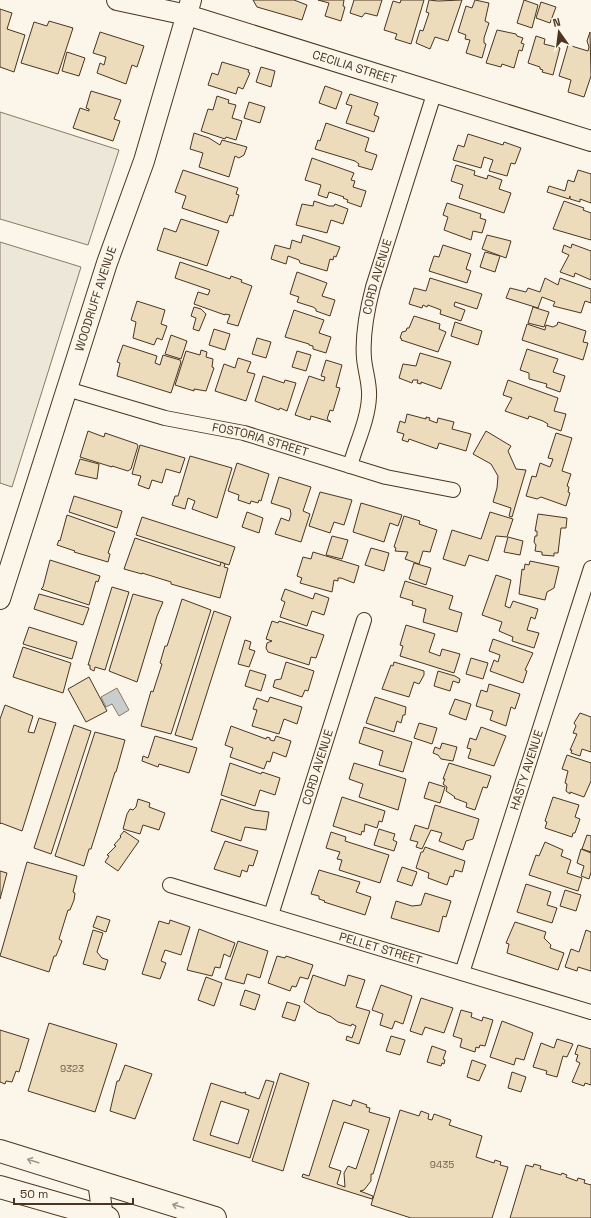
<svg xmlns="http://www.w3.org/2000/svg" width="591" height="1218" viewBox="0 0 591 1218" font-family="'Space Grotesk',sans-serif">
<rect width="100%" height="100%" fill="#fbf6e9"/>
<g fill="#ede7d9" stroke="#887966">
<path d="M0,112L119,150L88,245L0,219Z"/>
<path d="M0,242L81,267L12,487L0,483Z"/>
</g>
<path fill="#c9cecd" stroke="#887966" d="M117,688L129,710L119,716L112,704L106,707L101,697Z"/>
<g fill="#ecdcbc" stroke="#4a3520" fill-rule="evenodd">
<path d="M253,0H294L307,5L302,20L257,7Z"/>
<path d="M318,0H344L343,6L345,7L341,21L325,16L329,3Z"/>
<path d="M354,0H382L377,16L365,13L362,17L350,13Z"/>
<path d="M401,0H424L411,44L395,39L397,34L384,30L393,1L400,3Z"/>
<path d="M429,0L438,1L462,0L448,41L435,37L430,49L416,43L420,30L423,31L429,13L426,12Z"/>
<path d="M475,0L489,3L485,21L489,23L484,38V43L486,44L482,58L466,53L470,40L465,39L466,35L458,32L466,6L472,8Z"/>
<path d="M524,0L538,5L532,28L517,23Z"/>
<path d="M541,2L556,7L550,23L536,18Z"/>
<path d="M0,9L12,13L7,29L25,35L14,72L0,67Z"/>
<path d="M49,21L73,28L58,74L21,63L34,22L47,26Z"/>
<path d="M497,30L516,34L517,36L523,38L521,43L524,44L522,51L519,50L514,68L502,64L501,67L486,63Z"/>
<path d="M100,32L144,46L137,67L132,65L126,84L97,73L100,63L104,65L106,57L93,53Z"/>
<path d="M590,32L591,76L584,97L568,92L571,80L559,76L568,45L588,51L589,47L587,41Z"/>
<path d="M536,36L545,39L544,44L560,48L553,75L542,72L543,70L540,69V67L528,63Z"/>
<path d="M67,52L85,58L79,76L62,71Z"/>
<path d="M222,62L249,70L248,72L250,73L243,89L238,87L236,94L208,85L212,73L218,75Z"/>
<path d="M261,67L275,71L271,87L256,82Z"/>
<path d="M325,86L342,92L336,109L319,103Z"/>
<path d="M91,91L121,100L114,119L120,121L113,141L73,128L80,108L89,111V109L86,108Z"/>
<path d="M350,94L378,103L374,115L379,117L374,132L346,123L352,106L346,104Z"/>
<path d="M217,96L229,100L228,103L236,105L232,118L242,121L236,140L226,137L225,139L201,131L208,109L213,110Z"/>
<path d="M249,102L265,107L260,123L244,118Z"/>
<path d="M326,123L369,138L365,151L377,155L372,170L358,166L359,164L355,161L315,149L318,140L320,141Z"/>
<path d="M194,133L209,138L220,145L222,140L247,147L244,155L239,158L235,156L229,177L199,167L203,153L190,149Z"/>
<path d="M468,134L503,145L504,142L521,148L515,164L511,163L507,176L489,171L493,160L484,157L481,168L453,160L458,145L464,147Z"/>
<path d="M312,158L354,173L351,180L355,181L353,187L366,191L361,207L347,202L348,200L343,198L344,197L329,192L327,198L318,195L321,185L305,180Z"/>
<path d="M456,165L475,171L474,175L487,179L488,175L502,180L499,189L511,193L504,213L459,198L463,185L451,181Z"/>
<path d="M183,170L238,188L236,194L239,195L233,216L230,215L227,223L182,208L186,196L175,192Z"/>
<path d="M578,170L591,174V203L580,199V202L570,199V196L569,199L547,192L549,186L565,191L568,180L574,182Z"/>
<path d="M314,201L329,206H334L335,204L348,209L343,224L331,220L327,233L296,225L302,204L313,206Z"/>
<path d="M564,201L584,208L583,210L591,213V240L553,229Z"/>
<path d="M447,203L481,214L480,218L486,220L482,233L473,231L471,240L444,230L448,217L443,215Z"/>
<path d="M181,219L219,231L207,266L157,250L164,228L176,232Z"/>
<path d="M303,235L340,247L336,257L334,256L333,260L330,259L327,271L300,263L299,260L288,256L286,264L271,259L275,245L290,249L292,240L301,243Z"/>
<path d="M487,235L511,241L506,258L482,249Z"/>
<path d="M572,244L591,251V280L575,273L574,277L560,272L569,255L562,252L564,245L571,248Z"/>
<path d="M443,245L471,254L466,269L471,271L467,283L429,271L434,256L439,257Z"/>
<path d="M485,252L500,256L495,272L480,267Z"/>
<path d="M180,262L230,279L231,276L242,280L241,282L252,286L238,326L227,323L230,315L225,314V315L194,304L198,292L208,295L210,290L175,278Z"/>
<path d="M297,272L327,283L322,296L335,300L330,316L316,311V309L313,307L297,302L299,297L290,294Z"/>
<path d="M430,278L482,294L477,309L455,302L454,306L465,310L461,321L440,314L441,310L428,305L427,307L423,305L422,308L409,304L414,288L426,291Z"/>
<path d="M545,278L558,285L560,278L591,289V303L585,301L581,313L553,306L555,302L542,297L538,308L506,298L510,288L526,292L528,288L540,292Z"/>
<path d="M137,301L165,310L161,324L167,326L162,340L157,338L154,345L133,338L136,322L131,320Z"/>
<path d="M194,307L201,309L206,314L199,331L193,329L196,318L191,316Z"/>
<path d="M533,307L549,312L544,327L528,323Z"/>
<path d="M294,310L324,320L319,333L331,337L326,353L313,349V346L309,345V344L285,337Z"/>
<path d="M414,316L440,324L439,329L446,332L438,352L401,340L402,339L400,338L402,332L406,331L407,328H409Z"/>
<path d="M455,322L482,331L478,345L451,336Z"/>
<path d="M558,322L586,331L583,342L588,343L583,360L522,340L527,324L545,330L546,325L553,327L557,325Z"/>
<path d="M214,329L230,334L225,350L209,345Z"/>
<path d="M171,335L187,341L181,359L165,354Z"/>
<path d="M257,338L271,342L266,358L252,354Z"/>
<path d="M123,345L157,356L155,363L160,365L163,355L180,360L181,362L171,393L117,376L120,363L117,362Z"/>
<path d="M527,349L558,359L553,372L565,376L560,392L546,387L547,384L529,379V373L520,370Z"/>
<path d="M201,350L207,352L206,357L213,359L212,367L214,368L206,391L194,389V391L175,385L186,351L200,355Z"/>
<path d="M297,351L311,355L306,371L292,367Z"/>
<path d="M420,353L451,362L441,389L421,382V384L417,383L418,380H413L412,383L399,378L403,364L416,366Z"/>
<path d="M238,358L251,362L247,372L255,374L246,401L215,391L224,364L235,368Z"/>
<path d="M326,360L342,365L336,387L340,388L333,411L330,410L327,419L331,422L311,416L310,420L295,415L309,376L324,381L325,377L321,376Z"/>
<path d="M263,376L284,383L285,380L296,383L287,411L280,408L279,410L255,401Z"/>
<path d="M508,380L558,398L554,411L566,414L561,431L547,426L548,424L543,421L529,416L528,419L505,411L512,398L503,395Z"/>
<path d="M407,414L426,419V417L430,418L429,420L437,423L438,418L454,422L452,429L471,434L466,451L439,443L437,449L409,439L408,442L402,440L404,434L397,432L400,421L405,423Z"/>
<path d="M88,431L104,437L105,433L137,444L138,446L131,469L128,471L112,466V467L80,457Z"/>
<path d="M486,431L511,446L508,451L516,469L526,470L512,517L509,516L511,508L493,502L497,488L498,476L491,464L473,454Z"/>
<path d="M556,433L572,438L562,471L571,474L567,486L569,487L568,492L570,493L566,506L541,497L537,499L526,496L532,476L536,477L540,463L550,467L553,459L548,458Z"/>
<path d="M140,445L185,458L180,473L166,469L162,483L152,480L149,489L138,485L141,476L132,474Z"/>
<path d="M190,456L232,468L217,518L192,509L195,501L188,498L185,509L172,505L175,496H178Z"/>
<path d="M80,459L99,464L97,479L75,474Z"/>
<path d="M237,463L269,474L261,501L259,500L258,503L251,501L250,504L238,500L239,495L228,491Z"/>
<path d="M279,477L311,487L303,511L310,514L301,542L275,534L281,518L289,521L291,514L290,509L271,503Z"/>
<path d="M320,492L352,500L344,525L334,522L330,533L309,526Z"/>
<path d="M74,496L122,511L117,528L69,512Z"/>
<path d="M361,503L402,515L398,526L390,523L384,542L353,532Z"/>
<path d="M247,512L263,518L259,533L242,527Z"/>
<path d="M490,512L513,519L507,537L496,536L488,561L469,555L465,566L443,559L452,530L481,539Z"/>
<path d="M538,514L567,518L566,528H561L558,553H554V556L542,555V552L535,551L536,545L534,542L535,536H537V531H535Z"/>
<path d="M67,515L115,532L108,553L110,554L108,562L74,552L75,551L57,545L59,540L60,541Z"/>
<path d="M404,516L420,521L419,524L437,530L430,552L423,551L419,564L405,559L408,552L395,551L396,548L394,547Z"/>
<path d="M142,517L235,547L229,565L136,535Z"/>
<path d="M332,536L348,540L342,559L326,555Z"/>
<path d="M508,537L523,541L520,555L504,552Z"/>
<path d="M135,538L220,566L221,562L225,564L224,567L228,568L220,598L171,584V582L142,573V574L124,569Z"/>
<path d="M371,548L389,553L384,571L365,565Z"/>
<path d="M313,552L359,566L354,583L341,578H338V581L334,580L332,592L300,583L302,578L297,576L303,557L311,559Z"/>
<path d="M50,560L100,576L98,582L96,581L89,605L41,589L43,587Z"/>
<path d="M530,561L559,567L554,588L547,592L545,600L519,594L522,569L524,570L525,564L529,565Z"/>
<path d="M414,563L431,568L426,585L409,579Z"/>
<path d="M496,575L511,580L505,606L510,608L513,601L538,609L535,619L531,617L527,630L539,633L534,648L512,641L513,637L499,631L502,622L482,615Z"/>
<path d="M405,581L453,596L449,609L462,613L457,632L423,622L426,609L412,605L413,601L400,597Z"/>
<path d="M112,587L129,592L105,670L95,667L94,671L90,669V665H88Z"/>
<path d="M285,589L313,599L315,593L329,598L324,615L312,611L307,626L280,617L285,602L281,600Z"/>
<path d="M39,594L89,608L83,625L34,609Z"/>
<path d="M133,594L163,602L157,616L137,682L109,671Z"/>
<path d="M182,599L211,610L171,734L141,726L151,691L153,692L162,664L160,663L165,646H167L172,631Z"/>
<path d="M214,611L231,617L192,740L175,735Z"/>
<path d="M272,621L278,623L279,621L324,635L316,658L311,657L309,665L268,652L266,648L267,643L272,641L266,639Z"/>
<path d="M406,625L435,634L429,652L440,656L442,649L460,654L454,673L400,656L403,646L400,645Z"/>
<path d="M29,627L77,642L72,659L23,644Z"/>
<path d="M493,639L533,653L525,670L527,671L523,683L490,671L494,660L498,662L500,655L489,651Z"/>
<path d="M245,640L251,642L249,649L255,651L249,667L238,664Z"/>
<path d="M23,647L71,663L63,693L13,677Z"/>
<path d="M471,658L488,663L483,679L466,674Z"/>
<path d="M286,662L314,671L308,691L305,690L302,697L273,687L275,680L281,679Z"/>
<path d="M394,662L424,671V675L419,684L414,682L409,697L382,689L391,665L393,666Z"/>
<path d="M250,670L266,675L261,691L245,686Z"/>
<path d="M438,671L455,676L460,679L459,683L453,681L450,691L434,686Z"/>
<path d="M89,677L107,711L86,722L68,689Z"/>
<path d="M489,684L520,694L515,709L511,707L506,726L490,720L493,711L476,706L481,690L487,692Z"/>
<path d="M270,697L302,707L297,724L284,719L279,734L252,726L257,710L253,709L257,698L268,702Z"/>
<path d="M375,697L406,707L405,715H403L401,723L397,721L394,732L366,723Z"/>
<path d="M455,699L471,704L466,720L449,714Z"/>
<path d="M5,705L33,716L28,732L34,733L39,718L56,723L22,831L1,823L0,824V719Z"/>
<path d="M580,713L591,717V752L582,749L580,756L571,753L572,750H570L577,734L573,733L576,726L574,723Z"/>
<path d="M419,723L437,728L432,744L414,738Z"/>
<path d="M74,725L91,731L51,854L34,848Z"/>
<path d="M231,726L266,739L267,737L270,738V740L274,741L276,736L291,741L286,757L273,752L270,762L267,761L264,769L230,757L233,748L225,745Z"/>
<path d="M364,727L412,742L403,772L379,765L383,751L359,743Z"/>
<path d="M481,727L506,736L494,766L468,758L471,749L467,748L470,738L476,740Z"/>
<path d="M95,732L125,740L116,772H115L91,849H89L84,866L55,856Z"/>
<path d="M155,736L197,748L189,773L159,764L158,767L142,761L143,756L148,758Z"/>
<path d="M442,743L457,747L453,761L441,759L438,755L433,753L435,747L440,749Z"/>
<path d="M567,755L591,763V781L584,797L570,792V794L566,791L567,784L565,783L568,771L562,769Z"/>
<path d="M230,763L261,774L262,772L280,778L275,795L260,790L255,806L221,795Z"/>
<path d="M354,763L406,779L398,810L359,797L363,784L349,779Z"/>
<path d="M449,763L491,776L487,788L483,787L475,810L466,807L467,803L454,798L455,797L446,791L447,787L443,784L445,779H443Z"/>
<path d="M429,782L445,787L440,803L424,798Z"/>
<path d="M342,797L385,811L382,822L379,821L377,828L365,824L364,832L362,831L361,835L333,826Z"/>
<path d="M553,797L579,805L575,817L580,819L575,833H573L572,837L545,828L547,822L545,821Z"/>
<path d="M138,799L150,803L149,807L165,813L159,830L143,825L140,834L123,829L127,814L130,809L133,810L136,807Z"/>
<path d="M221,799L254,810L269,812L266,830L245,827L241,841L211,831Z"/>
<path d="M435,805L479,819L473,839L466,841L463,850L439,841L442,833L431,830L422,849L416,847L418,842L410,840L415,825L428,829Z"/>
<path d="M379,829L395,834L393,840L397,842L394,851L374,845Z"/>
<path d="M124,831L139,841L118,871L105,862L109,856L107,855L116,846L114,845L121,837L120,836Z"/>
<path d="M331,832L346,837L345,841L389,855L380,883L339,870L342,860L337,859L340,852L326,848Z"/>
<path d="M587,835L591,836V852L582,849Z"/>
<path d="M225,841L258,851L253,866L249,865L247,872L242,870L240,877L214,869Z"/>
<path d="M545,842L563,850L561,856L571,860L567,873L582,878L578,891L529,875L536,855L539,856Z"/>
<path d="M425,847L465,861L462,872L455,870L453,877L450,876L447,885L428,878L429,873L416,868L421,852H423Z"/>
<path d="M581,849L591,853V872L589,879L581,876L584,866L577,863Z"/>
<path d="M27,862L77,876L73,892L75,893L74,900L70,910H68L59,939L62,941L56,956H54L49,972L0,956Z"/>
<path d="M402,867L417,872L412,886L397,881Z"/>
<path d="M319,870L360,882L356,892L371,897L365,915L324,902L325,901L319,899V896L311,894Z"/>
<path d="M0,871L7,873L0,899Z"/>
<path d="M526,884L551,892L547,905L557,908L552,923L517,912Z"/>
<path d="M565,890L581,895L576,911L560,906Z"/>
<path d="M425,893L451,901L446,917L443,916L439,932L391,918L396,901L412,906L421,905Z"/>
<path d="M97,916L110,920L106,932L93,927Z"/>
<path d="M170,920L190,927L181,955L165,950L161,961L166,963L160,979L142,974L159,921L169,924Z"/>
<path d="M515,922L546,932L544,938L551,945L550,948L564,953L558,970L507,953L509,944L506,943Z"/>
<path d="M199,929L235,943L230,957L224,954L220,968L215,967L212,976L187,970Z"/>
<path d="M93,930L103,933L97,952L102,958L108,960L105,970L83,964Z"/>
<path d="M586,930L591,932V971L578,967L577,971L565,967L571,949L579,952Z"/>
<path d="M238,941L268,951L260,978L247,974L244,984L225,979Z"/>
<path d="M277,956L285,958L286,956L313,965L308,979L300,977L296,987L292,986L290,991L268,983Z"/>
<path d="M313,975L345,986L348,975L365,980L356,1007L370,1011L359,1044L346,1040L347,1036L352,1038L356,1026L352,1024L351,1026L338,1022L330,1016L318,1012L304,1002Z"/>
<path d="M206,977L222,983L214,1006L198,1000Z"/>
<path d="M381,985L412,996L403,1024L395,1021L392,1029L380,1025L383,1014L372,1010Z"/>
<path d="M245,990L260,995L255,1010L240,1005Z"/>
<path d="M421,998L453,1008L444,1033L425,1027L422,1035L410,1031Z"/>
<path d="M287,1002L300,1006L295,1021L282,1017Z"/>
<path d="M461,1010L472,1013L471,1017L482,1021L483,1017L493,1020L485,1046L480,1045L479,1048L476,1047L475,1052L460,1047L462,1039L453,1036Z"/>
<path d="M502,1021L533,1033L524,1060L516,1058L514,1065L490,1057Z"/>
<path d="M49,1023L117,1044L95,1112L28,1091Z"/>
<path d="M0,1030L29,1039L19,1072L16,1071L12,1082L6,1081L5,1084L0,1082Z"/>
<path d="M391,1036L405,1040L400,1055L386,1051Z"/>
<path d="M557,1039L573,1044L567,1057L563,1056L557,1077L546,1074L547,1071L533,1067L541,1043L554,1048Z"/>
<path d="M578,1045L591,1049V1085L585,1083L584,1086L572,1082L580,1063L576,1061L578,1055L575,1054Z"/>
<path d="M432,1046L446,1051L443,1059L445,1060L444,1064L442,1063L441,1066L427,1062Z"/>
<path d="M472,1060L486,1065L479,1081L467,1077Z"/>
<path d="M125,1065L152,1074L135,1119L110,1111L117,1081H119Z"/>
<path d="M512,1072L526,1077L521,1092L508,1088Z"/>
<path d="M280,1073L309,1083L283,1171L252,1161Z"/>
<path d="M266,1080L274,1082L250,1158L193,1140L211,1083L242,1093L246,1092L245,1094L259,1099ZM221,1101L249,1110L238,1144L210,1135Z"/>
<path d="M333,1100L351,1106L353,1100L367,1105L366,1107L370,1108L369,1112L390,1118L373,1174H371V1181L364,1190L360,1191L373,1196L372,1199L302,1177L303,1174L309,1176ZM344,1122L369,1130L356,1169L348,1166L344,1173L345,1187L337,1184L341,1171L329,1167Z"/>
<path d="M400,1110L419,1116L421,1111L429,1114L428,1119L432,1120L434,1114L451,1120L449,1125L482,1136L476,1157L494,1163L495,1160L501,1162L500,1165L508,1167L492,1218H411L371,1205Z"/>
<path d="M534,1164L541,1166L540,1169L561,1175L562,1173L567,1175L566,1177L577,1181L578,1178L585,1180L584,1183L591,1185V1218H510L526,1165L533,1167Z"/>
</g>
<g fill="none" stroke-linecap="round" stroke-linejoin="round">
<defs>
<g id="street">
<path id="s1" d="M67,389L165,418L244,433L386,477L453,490"/>
<path id="s2" d="M350,466C356,444 368,420 369,397C370,384 365,371 364,358C362,334 367,310 373,287L435,91"/>
<path id="s3" d="M170,885L591,1012"/>
<path id="s4" d="M271,915L364,620"/>
<path id="s5" d="M462,973L591,568"/>
</g>
<g id="secondary">
<path id="s6" d="M117,0L187,15L591,141"/>
<path id="s7" d="M0,599L107,263L144,161L191,0"/>
<path d="M98,1181L103,1218"/>
</g>
<g id="primary">
<path d="M0,1151L215,1218"/>
<path d="M0,1187L108,1218"/>
</g>
</defs>
<use href="#street" stroke="#4a3520" stroke-width="16"/>
<use href="#secondary" stroke="#4a3520" stroke-width="22"/>
<use href="#primary" stroke="#4a3520" stroke-width="24"/>
<use href="#street" stroke="#fbf6e9" stroke-width="14"/>
<use href="#secondary" stroke="#fbf6e9" stroke-width="20"/>
<use href="#primary" stroke="#fbf6e9" stroke-width="22"/>
</g>
<defs><path id="oneway-shaft" d="M-6 0H5M1.5-3L5.5 0L1.5 3" fill="none" stroke-width="1.6" stroke-linecap="round" stroke-linejoin="round"/></defs>
<g stroke="#a29684">
<use href="#oneway-shaft" transform="translate(33 1161) rotate(-162)"/>
<use href="#oneway-shaft" transform="translate(178 1206) rotate(-163)"/>
</g>
<g text-anchor="middle" dominant-baseline="central" stroke-width="3" stroke-linejoin="round" paint-order="stroke">
<g font-size="10" fill="#725f47">
<text x="72" y="1068">9323</text>
<text x="442" y="1164">9435</text>
</g>
<g font-size="12" fill="#4a3520" stroke="#fbf6e9">
<text stroke="none"><textPath href="#s6" startOffset="247">CECILIA STREET</textPath></text>
<text stroke="none"><textPath href="#s2" startOffset="194">CORD AVENUE</textPath></text>
<text stroke="none"><textPath href="#s7" startOffset="315">WOODRUFF AVENUE</textPath></text>
<text stroke="none"><textPath href="#s1" startOffset="200">FOSTORIA STREET</textPath></text>
<text stroke="none"><textPath href="#s4" startOffset="155">CORD AVENUE</textPath></text>
<text stroke="none"><textPath href="#s5" startOffset="213">HASTY AVENUE</textPath></text>
<text stroke="none"><textPath href="#s3" startOffset="220">PELLET STREET</textPath></text>
</g>
</g>
<g transform="translate(559 32) rotate(346)" stroke="#fbf6e9" stroke-width="3" paint-order="stroke">
<path d="M0-3L7 15L0 10L-7 15Z" fill="#4a3520"/>
<text y="-6" font-size="11" font-weight="bold" text-anchor="middle" fill="#4a3520">N</text>
</g>
<path d="M14 1198v6h119v-6" fill="none" stroke="#4a3520" stroke-width="2"/>
<text x="20" y="1198" font-size="12" fill="#4a3520" stroke="#fbf6e9" stroke-width="3" paint-order="stroke">50 m</text>
</svg>
